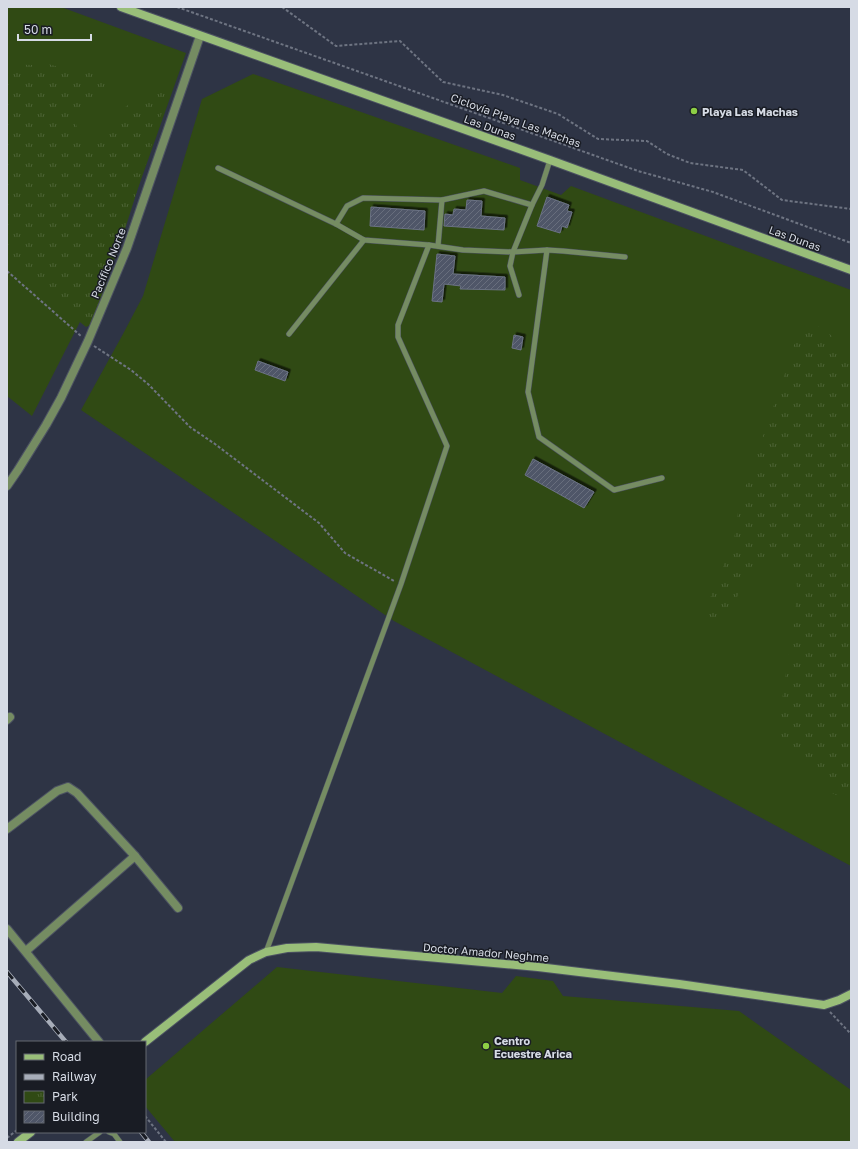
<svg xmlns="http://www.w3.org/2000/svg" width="858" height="1149" viewBox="0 0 858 1149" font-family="'Golos Text',sans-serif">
<defs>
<pattern id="park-tufts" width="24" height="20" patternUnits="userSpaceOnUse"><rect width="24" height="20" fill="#304a14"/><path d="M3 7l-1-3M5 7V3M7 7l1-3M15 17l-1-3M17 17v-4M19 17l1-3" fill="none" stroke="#4d6436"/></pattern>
<pattern id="building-hatch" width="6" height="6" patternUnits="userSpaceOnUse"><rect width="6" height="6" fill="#4f5668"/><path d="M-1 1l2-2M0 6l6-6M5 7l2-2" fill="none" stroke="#686e7d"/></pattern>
<filter id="shadow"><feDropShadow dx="2.5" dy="-2.5" stdDeviation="0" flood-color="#0009"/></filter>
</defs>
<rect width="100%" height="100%" fill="#2e3445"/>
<g fill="#304a14">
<path d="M7,7H61L186,53L115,253L32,416L7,396Z"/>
<path d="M253,74L520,168V180L561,195L571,186L851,290V866L394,621L81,410L123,334L143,296L202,99Z"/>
<path d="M277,967L502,993L516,976L553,981L563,996L739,1011L851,1090V1142H175L145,1106V1080Z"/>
</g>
<g fill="url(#park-tufts)">
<path d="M48,64L60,67H73L103,77L108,81C108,84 108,88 107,90C100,101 70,104 76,124C78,131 81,135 87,139C92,142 99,142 104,139C114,133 114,117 124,108C137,97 150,106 158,85L165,82L169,86L170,92L160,118L126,226L92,324L86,327L7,262V65C21,64 34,66 48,64Z"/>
<path d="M811,326L820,327L827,330L834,340L851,359V800L838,796L832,793L828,777L822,770L802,759L780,742L778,736L784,685L795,616L797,587L795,570L784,559L777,555L766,556L752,566L730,612L723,623L716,627L709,625L704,622V613L734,540L739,505L791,356L795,341L802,330Z"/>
</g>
<g fill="url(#building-hatch)" stroke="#6b7285" filter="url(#shadow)">
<path d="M547,197L569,205L567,211L572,212L567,228L562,226L560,233L537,226Z"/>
<path d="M467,200L482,201L481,216L505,218L504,230L444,226L445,214L453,215L454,209L466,210Z"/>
<path d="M371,207L425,211L424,230L370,226Z"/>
<path d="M437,254L455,256L453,274L505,277V290L460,289L461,286L444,284L442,302L432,301Z"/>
<path d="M514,335L523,337L521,350L512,348Z"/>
<path d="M258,361L288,372L285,381L255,370Z"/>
<path d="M533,459L594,492L584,508L525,475Z"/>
</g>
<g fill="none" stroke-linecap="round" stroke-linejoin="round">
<defs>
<g id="service">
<path d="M218,168L336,224L364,240L429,245L463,250L513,252L547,250L563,251L625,257"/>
<path d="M336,224L347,206L363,198L442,200L484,191L532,205"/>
<path d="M438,246L442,200"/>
<path d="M547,250L528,392L539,437L614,490L662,478"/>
<path d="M519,295L510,266L513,252L532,205L542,185L550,160"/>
<path d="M289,334L364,240"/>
<path d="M266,952L401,584L447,446L398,337V325L429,245"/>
<path d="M109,1132L114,1134L120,1142"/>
<path d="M86,1142L100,1132"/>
</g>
<g id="minor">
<path d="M7,720L10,717"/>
<path d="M7,829L57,791L68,787L77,793L135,856L178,908"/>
<path d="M7,929L99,1042"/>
<path d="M26,951L135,856"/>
</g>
<path id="tertiary" d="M7,486L18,470L46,425L61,398L88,341L127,248L200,36"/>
<g id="secondary">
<path d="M121,7L550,160L851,270"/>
<path d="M145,1042L249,960L266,952L287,948L316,947L538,967L679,984L824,1005L839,1000L851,994"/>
<path d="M18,1142L31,1132"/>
</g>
</defs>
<use href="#service" stroke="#4c5262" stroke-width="6"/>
<use href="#minor" stroke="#4c5262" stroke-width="10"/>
<use href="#tertiary" stroke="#4c5262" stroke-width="10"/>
<use href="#secondary" stroke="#4c5262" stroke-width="10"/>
<g stroke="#6e7482" stroke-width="2" stroke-dasharray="3 2" stroke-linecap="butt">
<path d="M177,7L638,171L713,192L851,243"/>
<path d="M282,7L336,46L400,41L443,82L503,95L558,114L598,139L647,141L667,154L690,163L743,170L782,200L851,209"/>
<path d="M7,271L81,336"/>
<path d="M94,346L131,370L148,384L190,427L215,444L319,523L345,553L394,581"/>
<path d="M830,1012L851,1034"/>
<path d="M145,1116L166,1142"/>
<path d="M7,1138L17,1130"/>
</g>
<use href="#service" stroke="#758c62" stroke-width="5"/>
<use href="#minor" stroke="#758c62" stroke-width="8"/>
<use href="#tertiary" stroke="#758c62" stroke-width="8"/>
<use href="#secondary" stroke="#99be79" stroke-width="8"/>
<defs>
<g id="rail">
<path d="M7,972L66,1042"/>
<path d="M141,1132L149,1142"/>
</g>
</defs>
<use href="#rail" stroke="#a7adb9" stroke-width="4.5"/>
<use href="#rail" stroke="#191c24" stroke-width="3" stroke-dasharray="9" stroke-linecap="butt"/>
</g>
<g fill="#8dce45" stroke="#191c24" stroke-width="1.5">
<circle cx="694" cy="111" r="4"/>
<circle cx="486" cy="1046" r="4"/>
</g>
<g text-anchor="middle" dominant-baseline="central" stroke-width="3" stroke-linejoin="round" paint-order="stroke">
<g font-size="11" font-weight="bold" fill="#d6dbe5" stroke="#191c24" text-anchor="start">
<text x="702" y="111">Playa Las Machas</text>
<text x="494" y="1040">Centro<tspan x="494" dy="13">Ecuestre Arica</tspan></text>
</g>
<g font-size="11" fill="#d6dbe5" stroke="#191c24">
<text transform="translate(516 120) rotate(20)">Ciclovía Playa Las Machas</text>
<text transform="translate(490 127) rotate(20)">Las Dunas</text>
<text transform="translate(795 238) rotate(20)">Las Dunas</text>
<text transform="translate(108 263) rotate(-68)">Pacífico Norte</text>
<text transform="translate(486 952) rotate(5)">Doctor Amador Neghme</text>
</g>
</g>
<rect width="858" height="1149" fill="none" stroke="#d6dbe5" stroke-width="16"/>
<rect x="16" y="1041" width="130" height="92" fill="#191c24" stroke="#656871"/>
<rect x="24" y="1054" width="20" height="6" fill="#99be79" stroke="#656871"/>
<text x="52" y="1061" font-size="12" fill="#d6dbe5">Road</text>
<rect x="24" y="1074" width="20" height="6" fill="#a7adb9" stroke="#656871"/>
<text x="52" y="1081" font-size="12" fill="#d6dbe5">Railway</text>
<rect x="24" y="1091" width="20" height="12" fill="url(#park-tufts)" stroke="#656871"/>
<text x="52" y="1101" font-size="12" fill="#d6dbe5">Park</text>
<rect x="24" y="1111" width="20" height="12" fill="url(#building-hatch)" stroke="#656871"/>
<text x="52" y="1121" font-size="12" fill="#d6dbe5">Building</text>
<path d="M18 34v6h73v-6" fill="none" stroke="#d6dbe5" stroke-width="2"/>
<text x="24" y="34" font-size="12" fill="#d6dbe5" stroke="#191c24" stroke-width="3" paint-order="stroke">50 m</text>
</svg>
